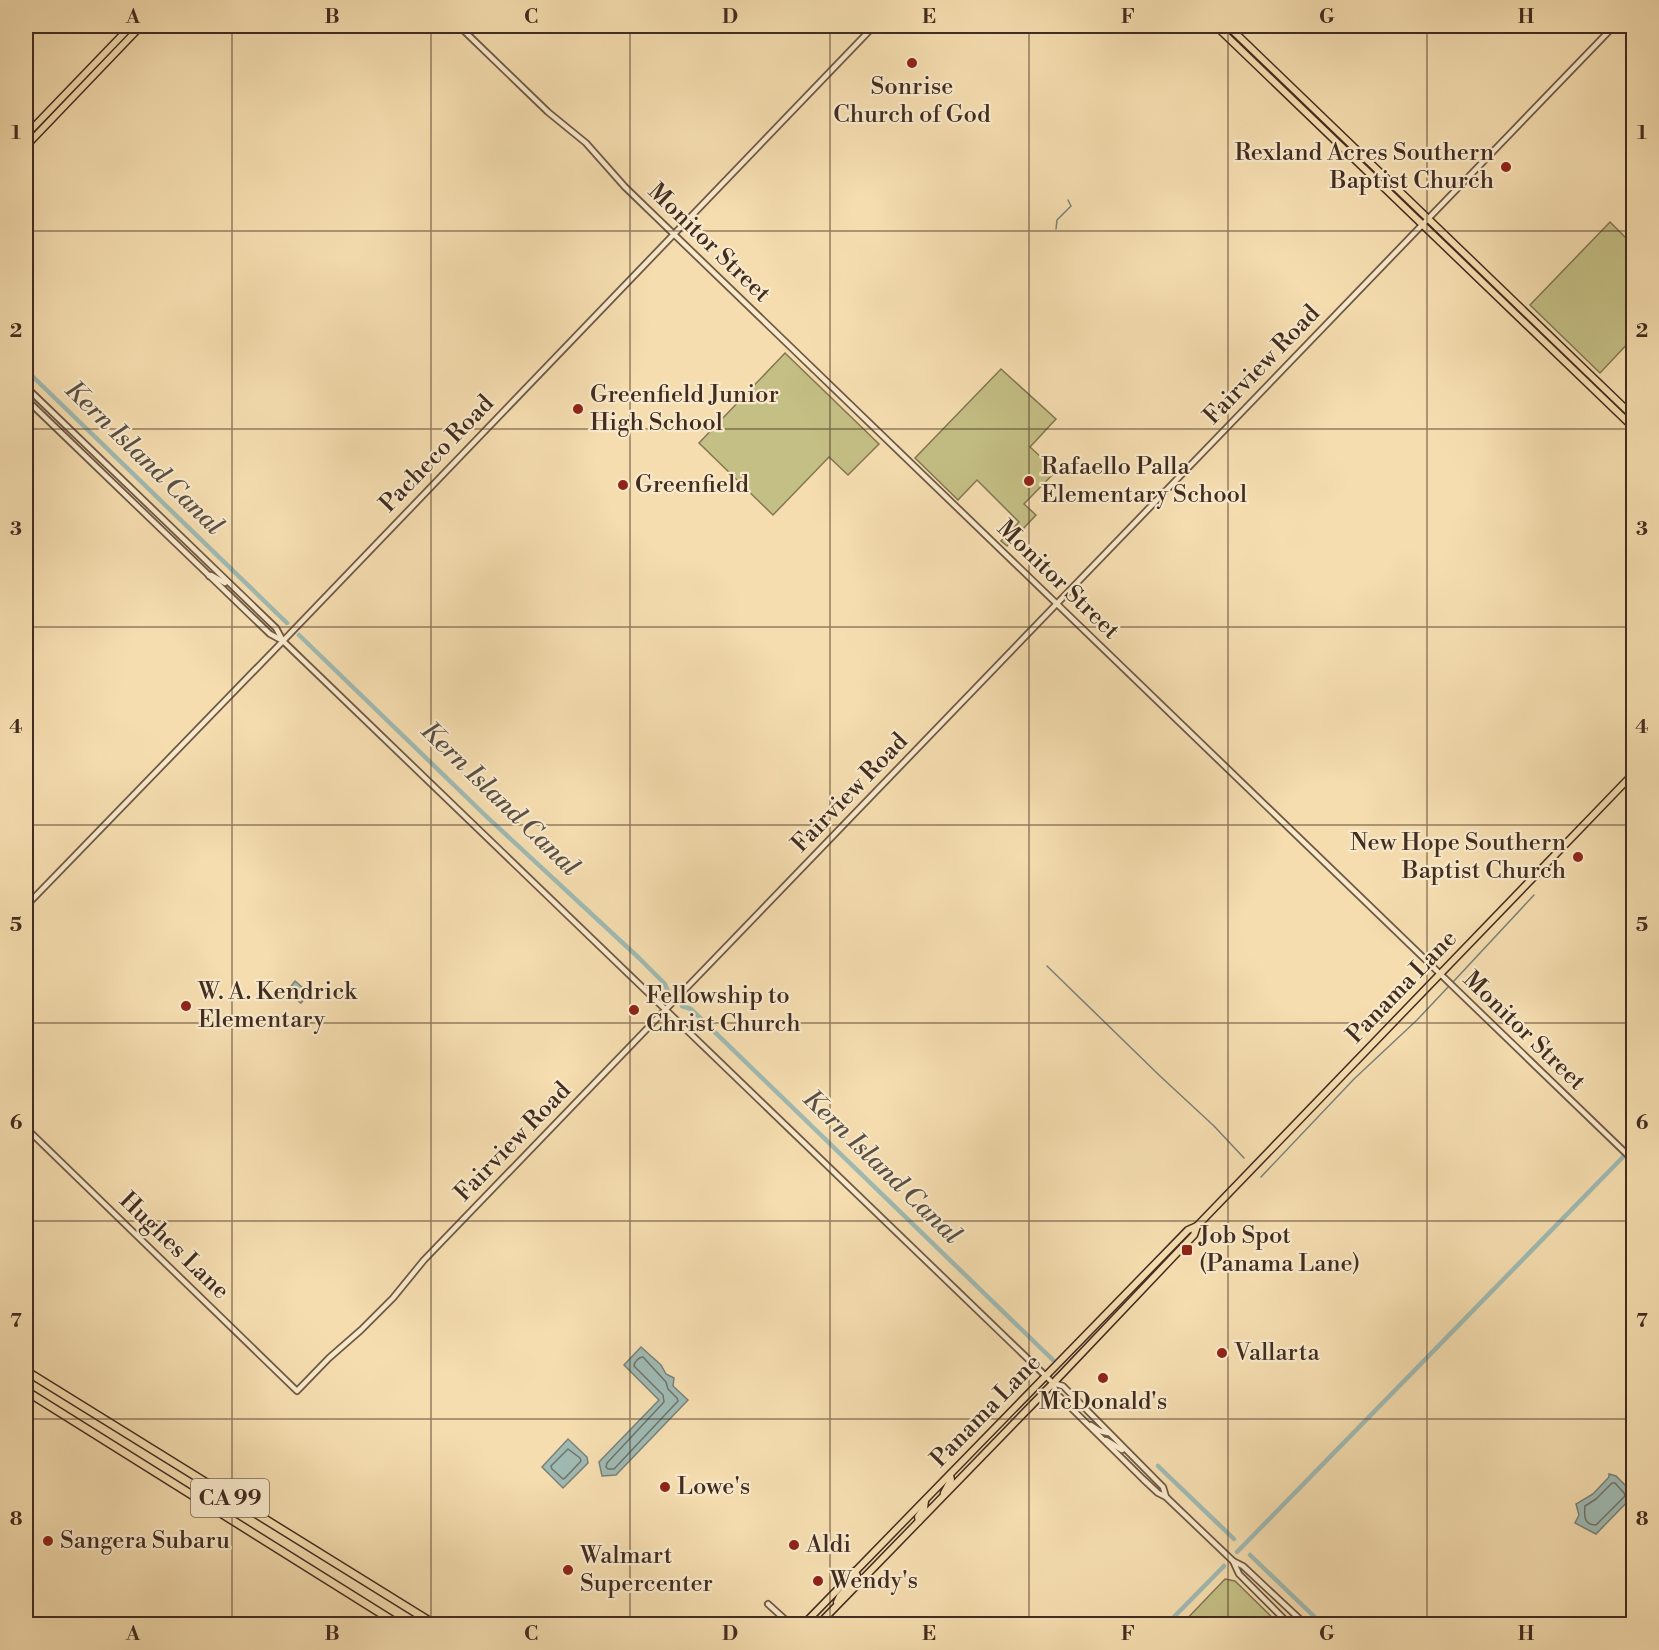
<svg xmlns="http://www.w3.org/2000/svg" width="1659" height="1650" viewBox="0 0 1659 1650" font-family="'Libre Bodoni',serif">
<rect width="100%" height="100%" fill="#f5ddaf"/>
<filter id="stains"><feTurbulence type="fractalNoise" baseFrequency=".00333" numOctaves="4"/><feColorMatrix values="0 0 0 0 .2 0 0 0 0 .09 0 0 0 0 .02 0 0 0 .5 -.17"/></filter>
<radialGradient id="worn" r=".72"><stop offset=".6" stop-color="#630" stop-opacity="0"/><stop offset="1" stop-color="#630" stop-opacity=".3"/></radialGradient>
<g fill="#c4bf85" stroke="#837653" stroke-width="1.5">
<path d="M1610,222L1633,245V338L1600,373L1530,305Z"/>
<path d="M785,353L879,444L848,475L829,457L773,515L699,443Z"/>
<path d="M1001,369L1056,419L1030,447L1056,471L1024,504L1036,515L1007,546L1001,541L1019,522L977,480L958,500L915,458Z"/>
<path d="M1225,1579L1235,1581L1279,1624H1182Z"/>
</g>
<g fill="#9fbab3" stroke="#7a8179" stroke-width="1.5">
<path d="M295,981L309,993L301,1003L299,1002L289,989Z"/>
<path d="M641,1347L661,1365L666,1374L674,1378L673,1386L688,1400L616,1475L602,1476L599,1462L659,1400L624,1365Z"/>
<path d="M568,1439L587,1457L588,1463L563,1488L542,1467Z"/>
<path d="M1609,1474L1616,1476L1633,1493V1496L1596,1534L1575,1523L1579,1515L1576,1504L1593,1494L1609,1477Z"/>
</g>
<g fill="none" stroke-linecap="round" stroke-linejoin="round">
<g stroke="#70736a" stroke-width="1.5">
<path d="M643,1357L666,1382L668,1389L677,1398L678,1401L614,1469H608L606,1467L607,1463L664,1402L663,1395L634,1366C634,1362 639,1357 643,1357Z"/>
<path d="M568,1449L580,1458L581,1461L565,1478L563,1479L552,1469L551,1466Z"/>
<path d="M1612,1483H1615L1624,1493L1625,1496L1596,1525C1584,1525 1584,1516 1585,1506L1596,1499Z"/>
</g>
<g stroke="#7a8179" stroke-width="1.5">
<path d="M1056,229L1057,220L1071,206L1068,200"/>
<path d="M1047,966L1160,1076L1214,1126L1244,1158"/>
<path d="M1453,982L1534,895"/>
<path d="M1261,1177L1354,1079L1417,1020L1450,985"/>
</g>
<g stroke="#9fbab3" stroke-width="4.5">
<path d="M26,370L287,623"/>
<path d="M299,635L487,817L639,958L665,984L669,994"/>
<path d="M682,1006L691,1009L1053,1360"/>
<path d="M1629,1151L1634,1146"/>
<path d="M1158,1466L1234,1539"/>
<path d="M1237,1552L1623,1157"/>
<path d="M1250,1555L1322,1624"/>
<path d="M1167,1624L1224,1566"/>
</g>
<defs>
<g id="minor">
<path d="M459,26L548,112L586,143L625,187L1634,1161"/>
<path d="M26,387L276,628L283,641L1053,1383L1063,1386L1163,1487L1166,1497"/>
<path d="M26,399L270,634L283,641"/>
<path d="M209,576L211,575L225,583"/>
<path d="M26,906L283,641L874,26"/>
<path d="M26,1128L297,1391L329,1358L361,1330L393,1298L424,1260L1614,26"/>
<path d="M1053,1383L1056,1393L1143,1479L1158,1493L1166,1497L1233,1561"/>
<path d="M1091,1425L1100,1431L1108,1433"/>
<path d="M1106,1440L1122,1450"/>
<path d="M768,1604L790,1624"/>
<path d="M1289,1624L1239,1574L1233,1561L1243,1566L1305,1624"/>
</g>
<g id="major">
<path d="M1216,26L1634,428"/>
<path d="M1228,26L1634,417"/>
<path d="M26,135L131,26"/>
<path d="M26,146L141,26"/>
<path d="M944,1493L951,1480L950,1475"/>
<path d="M919,1521L918,1517L924,1508L925,1501"/>
<path d="M837,1602L840,1596L857,1578V1576L855,1571"/>
<path d="M804,1624L1188,1230L1197,1226"/>
<path d="M819,1624L1061,1375L1194,1235L1197,1226L1634,773"/>
</g>
<g id="highway">
<path d="M26,1371L434,1624"/>
<path d="M26,1391L398,1624"/>
</g>
</defs>
<use href="#minor" stroke="#6f5844" stroke-width="8"/>
<use href="#major" stroke="#422c21" stroke-width="9"/>
<use href="#highway" stroke="#422c21" stroke-width="10"/>
<use href="#minor" stroke="#f8e9cb" stroke-width="4.5"/>
<use href="#major" stroke="#f5ddaf" stroke-width="6"/>
<use href="#highway" stroke="#f5ddaf" stroke-width="7"/>
</g>
<path fill="none" stroke="#422c21" stroke-width="1.5" stroke-opacity="0.55" d="M232,26V1624M431,26V1624M630,26V1624M830,26V1624M1029,26V1624M1228,26V1624M1427,26V1624M26,231H1634M26,429H1634M26,627H1634M26,825H1634M26,1023H1634M26,1221H1634M26,1419H1634"/>
<g fill="#8f2418" stroke="#f8e9cb" stroke-width="2">
<circle cx="912" cy="63" r="6"/>
<circle cx="1506" cy="167" r="6"/>
<circle cx="578" cy="409" r="6"/>
<circle cx="1029" cy="481" r="6"/>
<circle cx="623" cy="485" r="6"/>
<circle cx="1578" cy="857" r="6"/>
<circle cx="186" cy="1006" r="6"/>
<circle cx="634" cy="1010" r="6"/>
<rect x="1181" y="1244" width="12" height="12" rx="3"/>
<circle cx="1222" cy="1353" r="6"/>
<circle cx="1103" cy="1378" r="6"/>
<circle cx="665" cy="1487" r="6"/>
<circle cx="48" cy="1541" r="6"/>
<circle cx="794" cy="1545" r="6"/>
<circle cx="568" cy="1570" r="6"/>
<circle cx="818" cy="1581" r="6"/>
</g>
<g text-anchor="middle" dominant-baseline="central" stroke-width="4.5" stroke-linejoin="round" paint-order="stroke">
<rect fill="#f8e9cb" stroke="#796554" stroke-width="1.5" x="191" y="1479" width="78" height="38" rx="4.5"/>
<g font-size="22" font-weight="bold" fill="#422c21">
<text x="230" y="1498">CA 99</text>
</g>
<g font-size="24" fill="#422c21" stroke="#f8e9cb" text-anchor="start">
<text x="912" y="87" text-anchor="middle">Sonrise<tspan x="912" dy="28">Church of God</tspan></text>
<text x="1494" y="153" text-anchor="end">Rexland Acres Southern<tspan x="1494" dy="28">Baptist Church</tspan></text>
<text x="590" y="395">Greenfield Junior<tspan x="590" dy="28">High School</tspan></text>
<text x="1041" y="467">Rafaello Palla<tspan x="1041" dy="28">Elementary School</tspan></text>
<text x="635" y="485">Greenfield</text>
<text x="1566" y="843" text-anchor="end">New Hope Southern<tspan x="1566" dy="28">Baptist Church</tspan></text>
<text x="198" y="992">W. A. Kendrick<tspan x="198" dy="28">Elementary</tspan></text>
<text x="646" y="996">Fellowship to<tspan x="646" dy="28">Christ Church</tspan></text>
<text x="1199" y="1236">Job Spot<tspan x="1199" dy="28">(Panama Lane)</tspan></text>
<text x="1234" y="1353">Vallarta</text>
<text x="1103" y="1402" text-anchor="middle">McDonald's</text>
<text x="677" y="1487">Lowe's</text>
<text x="60" y="1541">Sangera Subaru</text>
<text x="806" y="1545">Aldi</text>
<text x="580" y="1556">Walmart<tspan x="580" dy="28">Supercenter</tspan></text>
<text x="830" y="1581">Wendy's</text>
</g>
<g font-size="24" fill="#422c21" stroke="#f8e9cb">
<text transform="translate(709 243) rotate(44)">Monitor Street</text>
<text transform="translate(1262 365) rotate(-46)">Fairview Road</text>
<text transform="translate(437 454) rotate(-46)">Pacheco Road</text>
<text transform="translate(1058 580) rotate(44)">Monitor Street</text>
<text transform="translate(850 793) rotate(-46)">Fairview Road</text>
<text transform="translate(1402 987) rotate(-46)">Panama Lane</text>
<text transform="translate(1524 1031) rotate(44)">Monitor Street</text>
<text transform="translate(513 1142) rotate(-46)">Fairview Road</text>
<text transform="translate(174 1246) rotate(44)">Hughes Lane</text>
<text transform="translate(986 1411) rotate(-46)">Panama Lane</text>
</g>
<g font-size="26" font-style="italic" fill="#595046" stroke="#f8e9cb">
<text transform="translate(144 458) rotate(44)">Kern Island Canal</text>
<text transform="translate(500 799) rotate(44)">Kern Island Canal</text>
<text transform="translate(882 1167) rotate(44)">Kern Island Canal</text>
</g>
</g>
<rect width="1659" height="1650" fill="none" stroke="#f5ddaf" stroke-width="66"/>
<rect x="33" y="33" width="1593" height="1584" fill="none" stroke="#422c21" stroke-width="2"/>
<g font-size="20" text-anchor="middle" font-weight="bold" fill="#422c21">
<text x="133" y="23">A</text>
<text x="332" y="23">B</text>
<text x="531" y="23">C</text>
<text x="730" y="23">D</text>
<text x="929" y="23">E</text>
<text x="1128" y="23">F</text>
<text x="1327" y="23">G</text>
<text x="1526" y="23">H</text>
<text x="16" y="139">1</text>
<text x="1642" y="139">1</text>
<text x="16" y="337">2</text>
<text x="1642" y="337">2</text>
<text x="16" y="535">3</text>
<text x="1642" y="535">3</text>
<text x="16" y="733">4</text>
<text x="1642" y="733">4</text>
<text x="16" y="931">5</text>
<text x="1642" y="931">5</text>
<text x="16" y="1129">6</text>
<text x="1642" y="1129">6</text>
<text x="16" y="1327">7</text>
<text x="1642" y="1327">7</text>
<text x="16" y="1525">8</text>
<text x="1642" y="1525">8</text>
<text x="133" y="1640">A</text>
<text x="332" y="1640">B</text>
<text x="531" y="1640">C</text>
<text x="730" y="1640">D</text>
<text x="929" y="1640">E</text>
<text x="1128" y="1640">F</text>
<text x="1327" y="1640">G</text>
<text x="1526" y="1640">H</text>
</g>
<rect width="100%" height="100%" filter="url(#stains)"/>
<rect width="100%" height="100%" fill="url(#worn)"/>
</svg>
